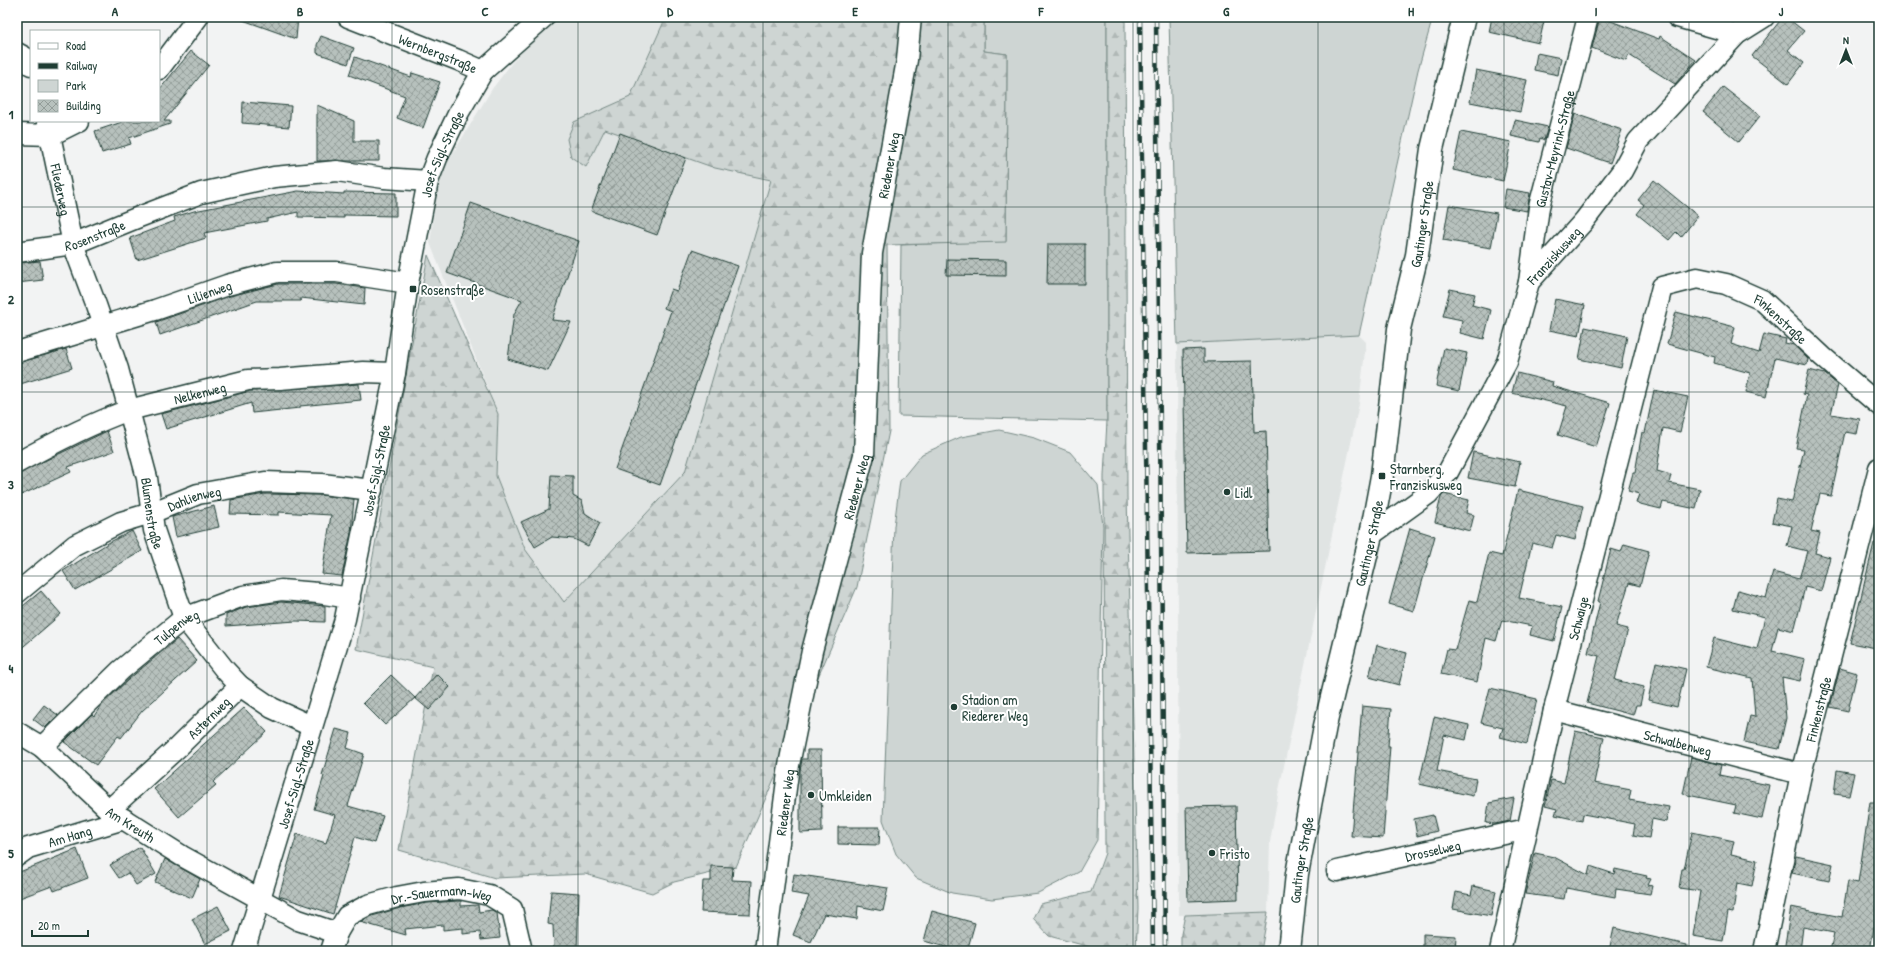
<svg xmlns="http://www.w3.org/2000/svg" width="1896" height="968" viewBox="0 0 1896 968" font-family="'Patrick Hand',sans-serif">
<defs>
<pattern id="forest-firs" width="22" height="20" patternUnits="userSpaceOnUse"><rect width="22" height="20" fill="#ced5d3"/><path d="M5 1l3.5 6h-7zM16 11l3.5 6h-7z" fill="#b0b8b6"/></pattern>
<pattern id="building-cross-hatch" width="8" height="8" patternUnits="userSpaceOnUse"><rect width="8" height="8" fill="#b7c1bd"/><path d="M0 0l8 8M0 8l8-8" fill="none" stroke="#949e9a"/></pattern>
</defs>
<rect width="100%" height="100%" fill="#f2f3f3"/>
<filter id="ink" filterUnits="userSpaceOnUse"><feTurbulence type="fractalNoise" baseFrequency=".025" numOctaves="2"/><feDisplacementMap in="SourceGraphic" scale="8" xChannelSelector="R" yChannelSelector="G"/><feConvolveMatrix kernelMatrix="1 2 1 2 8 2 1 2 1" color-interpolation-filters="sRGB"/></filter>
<g filter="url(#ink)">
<g fill="#e0e4e3">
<path d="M555,17H666L648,57L631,102L567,139L571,157L586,167L605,128L715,168L771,180L685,472L563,603L525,549L496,476L498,414L430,243L438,183L447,163L492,89L511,64Z"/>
<path d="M1359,335L1366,342L1359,404L1278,795L1270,842L1268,912L1179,915L1177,344Z"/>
</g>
<g fill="#ced5d3" stroke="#768984">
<path d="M984,17H1107V421L899,416L901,245L1006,241L1007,54L984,51Z"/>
<path d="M1169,17H1433L1418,70L1359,335L1177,344Z"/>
<path d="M999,430L1034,438L1070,452L1098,485L1103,526L1097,840L1079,872L1038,893L992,899L952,893L916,878L896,854L883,820L894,526L900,481L922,454L961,437Z"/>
</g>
<g fill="url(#forest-firs)" stroke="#768984">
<path d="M666,17H984V51L1007,54L1006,242L887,245L889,431L857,587L736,867L674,882L652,893L585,874L495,878L399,850L433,667L356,649L428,255L498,414L496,476L525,549L564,602L685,472L771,180L715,168L605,129L586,167L571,157L567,139L574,122L630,97Z"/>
<path d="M1107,17H1125L1127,497L1138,908L1136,951H1091L1090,947L1049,936L1033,919L1040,904L1091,892L1105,853L1104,476L1107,421Z"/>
<path d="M1268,912L1261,951H1181V934L1185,915Z"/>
</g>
<g fill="url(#building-cross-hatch)" stroke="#1f3d34">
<path d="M241,17H298L296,39L240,19Z"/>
<path d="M1492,17H1545L1539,43L1489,32Z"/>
<path d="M1600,17L1659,39L1660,36L1696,60L1675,84L1629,55L1626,61L1592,48Z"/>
<path d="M1783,17H1786L1804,31L1788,50L1804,63L1788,84L1752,56Z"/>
<path d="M321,36L354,48L348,64L317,53V45Z"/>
<path d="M191,51L209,65L164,121H170V124L129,138L131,144L102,153L95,131L125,121H159V90Z"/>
<path d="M1537,53L1561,58L1558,75L1534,70Z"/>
<path d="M355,57L411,77L412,73L440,82L423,128L397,118L405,96L349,75Z"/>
<path d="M1476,70L1527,80L1520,112L1470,102Z"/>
<path d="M1723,87L1760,116L1739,142L1703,112Z"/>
<path d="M243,102L291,106L289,127L242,123Z"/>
<path d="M317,105L354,121V141H379V161H317Z"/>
<path d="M1575,114L1622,130L1610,163L1566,148Z"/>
<path d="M1515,120L1548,127L1544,140L1540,138L1539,142L1511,136Z"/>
<path d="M1461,132L1511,142L1503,181L1453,170Z"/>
<path d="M620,133L686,158L657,235L591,211Z"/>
<path d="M1654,180L1698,216L1681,237L1676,232L1669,240L1637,214L1644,205L1638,200Z"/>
<path d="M1506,189L1530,193L1527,211L1503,207Z"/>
<path d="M298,191L344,194V192L396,193V216L344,215V218L298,217V212L267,219V221L204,233L206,238L137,260L130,238L175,221L174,217L194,211Z"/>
<path d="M471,203L579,241L552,320L571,322L548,371L508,359L514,314L522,300L447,273Z"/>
<path d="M1449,205L1497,213L1491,248L1443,240Z"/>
<path d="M1048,244H1085V284H1047Z"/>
<path d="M692,250L738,266L660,485L615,469L671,311L664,308L671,289L677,291Z"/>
<path d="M947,259L1006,260V276L946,275Z"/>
<path d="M40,261L43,280L17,283V263Z"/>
<path d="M278,284H336L365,288L364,305L301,298V301H257L160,335L156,322L230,296Z"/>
<path d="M1450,289L1475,294L1472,305L1491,310L1484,339L1460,333L1462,320L1443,316Z"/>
<path d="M1555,299L1585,305L1579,336L1549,330Z"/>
<path d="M1676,312L1735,327L1731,344L1759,353L1764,334L1786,339L1785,343L1794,345L1808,359L1807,365L1775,358L1766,397L1746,392L1750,373L1714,363L1715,357L1667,344Z"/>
<path d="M1585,327L1627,336L1621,368L1579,359Z"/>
<path d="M1444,348L1467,353L1459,391L1436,386Z"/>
<path d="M66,349L72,368L17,385V363Z"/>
<path d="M1204,349V362L1252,361L1254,432L1266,431L1269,551L1187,553L1183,350Z"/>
<path d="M1809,370L1825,374L1838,385L1831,414L1860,419L1857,434L1845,432L1831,496L1820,494L1811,531L1820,533L1815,553L1830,557L1821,591L1805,587L1794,631L1778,627L1772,651L1805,659L1800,681L1782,677L1786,718L1779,749L1744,742L1750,716L1755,717L1752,678L1706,667L1714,638L1757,649L1765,617L1733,609L1738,590L1766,598L1773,572L1799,579L1807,551L1787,546L1792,526L1772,522L1777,499L1792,502L1804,449L1796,448L1807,395L1803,394Z"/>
<path d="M1517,373L1553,382L1552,386L1610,403L1596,447L1558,435L1567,406L1512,393Z"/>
<path d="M359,384L361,400L300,406V408L252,413L251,403L166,429L161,414L250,391Z"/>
<path d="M1654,390L1688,397L1680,432L1663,428L1657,471L1671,475L1669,483L1700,489L1696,509L1663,502L1661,509L1636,503L1639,494L1628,491L1633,473H1635L1642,432L1645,433Z"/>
<path d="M107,431L114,451L68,467L71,472L17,497V474Z"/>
<path d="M1473,452L1520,462L1515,487L1468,478Z"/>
<path d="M551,475L573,476V496L582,501L585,513L600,523L588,546L574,539L552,537L535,547L521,522L549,509Z"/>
<path d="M1518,490L1583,506L1575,540L1556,535L1552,548L1532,543L1519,598L1562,607L1554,641L1530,635L1532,626L1502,620L1496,641L1486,638L1477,682L1441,674L1447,649L1455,650L1469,600L1477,602L1489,553L1502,556Z"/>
<path d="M265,494L321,495L354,499L351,533L342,576L322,574L331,515L279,512V515L230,514L231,500Z"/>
<path d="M1444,494L1469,500L1466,513L1474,515L1470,531L1435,522L1441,497Z"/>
<path d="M214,506L219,527L176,537L172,517Z"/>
<path d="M1410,528L1435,536L1414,611L1389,604Z"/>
<path d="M132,531L142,551L75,590L63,571L110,542Z"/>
<path d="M1874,543H1879V634L1876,648L1850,643Z"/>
<path d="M1624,544L1649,551L1640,586L1629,583L1616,626L1628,629L1615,680L1644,687L1640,705H1636L1633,715L1587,703L1599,656L1588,653L1600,602L1598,601L1611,549L1621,552Z"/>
<path d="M41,591L61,614L17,652V611Z"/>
<path d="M281,602L325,606V622L296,621L226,626V615L246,607Z"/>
<path d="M177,639L197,661L142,711L121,738L118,736L96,765L64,742L92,714L94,716L103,703L129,679Z"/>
<path d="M1377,645L1407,653L1399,685L1369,677Z"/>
<path d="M1656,662L1686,669L1677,707L1648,700Z"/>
<path d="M1840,668L1857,673L1848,711L1830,707Z"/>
<path d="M437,674L450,687L429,710L415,698Z"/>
<path d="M391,675L415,698L385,725L363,703Z"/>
<path d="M1490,688L1537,699L1527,744L1500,737L1503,728L1481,723Z"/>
<path d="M44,705L58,715L45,728L33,719Z"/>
<path d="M1362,706L1391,709L1388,746H1390L1383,838L1351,836Z"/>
<path d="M244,708L267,732L213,782L216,785L179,817L154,789Z"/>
<path d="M1434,717L1469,725L1466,740L1444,735L1437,771L1476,779L1473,796L1419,784Z"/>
<path d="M336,729L351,733L347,748L364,754L348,806L383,816L374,843L355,837L333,914L279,896L297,834L326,843L335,815L314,809L324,776L322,775Z"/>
<path d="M1575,731L1604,737L1594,783L1631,790L1629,800L1669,807L1666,822L1652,819L1649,838L1633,835L1635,824L1583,814L1582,821L1555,815L1557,809L1545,806L1551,780L1564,783Z"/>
<path d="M807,750H821L822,832L800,833V771L802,759H807Z"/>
<path d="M1691,757L1721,765L1719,775L1769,785L1762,819L1734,813L1736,805L1683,794Z"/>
<path d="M1837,770L1854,773L1849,796L1834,794Z"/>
<path d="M1514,798L1510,821L1495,824L1486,823L1489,803Z"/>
<path d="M1870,802H1879V896L1870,951H1830L1834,933L1803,927L1800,951H1784L1791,907L1842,917L1848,881L1858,883Z"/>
<path d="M1236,806L1238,899L1188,901L1186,807Z"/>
<path d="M1433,815L1437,831L1417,836L1414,819Z"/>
<path d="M838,827H880L879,845L838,844Z"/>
<path d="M1692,832L1734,841L1731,854L1757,860L1752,886L1737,883L1733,913L1728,912L1723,941L1693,936L1700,891L1679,888L1682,869H1684Z"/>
<path d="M140,847L156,874L136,885L128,873L119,878L110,865Z"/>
<path d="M77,849L88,878L54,891L52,886L17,899V873Z"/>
<path d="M1535,853L1554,857L1588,875L1590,866L1614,874L1615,869L1647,876L1646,878L1651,879L1648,885L1652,886L1650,894L1616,889L1615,897L1566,888L1564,899L1525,894Z"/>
<path d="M1796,856L1833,864L1829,881L1792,873Z"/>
<path d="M165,859L200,879L192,898L155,882Z"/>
<path d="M711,866L733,867L732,880L752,881L750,914L701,912L703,881H711Z"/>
<path d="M794,874L888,888L883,911L858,906L857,919L824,914L811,942L793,935L809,896L791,893Z"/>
<path d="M1473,886L1496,891L1491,916L1453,909L1456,892L1471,895Z"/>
<path d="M551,891L579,893L577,951H554L553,925L548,924Z"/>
<path d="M458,901H461V906L478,905L479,912L492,910L497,913L500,938L481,940L480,932L463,934V928L443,930V925L405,929L406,935L360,922L372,916L400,908L426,903Z"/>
<path d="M218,906L231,931L205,944L192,919Z"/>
<path d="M932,911L975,923L967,951H960L924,941Z"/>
<path d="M1614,928L1687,945V951H1609Z"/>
<path d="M1423,934L1456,936L1455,951H1423Z"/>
</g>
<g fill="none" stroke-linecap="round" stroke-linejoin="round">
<defs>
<g id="minor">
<path id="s1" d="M348,17L458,60L483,71"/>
<path d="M1677,17L1737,34"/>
<path d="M17,53L30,60L31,65"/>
<path d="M159,69L198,17"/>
<path id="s2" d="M47,121L73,244L96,305L118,369L147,478L154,530L184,618L225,670L240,686L272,708L311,726"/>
<path d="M17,134L51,135L79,121"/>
<path id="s3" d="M17,252L73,244L139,217L201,193L274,177L337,171L384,178L428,181"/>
<path id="s4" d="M1529,282L1539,207L1588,17"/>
<path id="s5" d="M17,352L155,310L227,285L277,272H337L408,283"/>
<path id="s6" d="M17,463C53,443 90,424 129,410L248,380L280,379L363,372L395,373"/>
<path id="s7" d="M1371,535L1428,494L1448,472L1507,362L1529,282L1584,221L1622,171L1638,141L1737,34L1764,17"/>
<path id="s8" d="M17,593L75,545L121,522L151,513L198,494L265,482L322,484L372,490"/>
<path id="s9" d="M1554,710L1801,774"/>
<path id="s10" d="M17,732L42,747L109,810L182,856L298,920L337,933"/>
<path id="s11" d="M42,747L121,670L184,618L243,596L281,590L318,593L350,598"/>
<path id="s12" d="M109,810L177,748L240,686"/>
<path id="s13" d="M17,856L28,848L124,819"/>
<path id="s14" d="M1337,871L1527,829"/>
<path id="s15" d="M244,951L345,619L395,373L408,283L428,181L437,158L459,112L483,71L544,17"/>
<path id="s16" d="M331,951L337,933L347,916L368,905L397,897L424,892L459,889L489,895L512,909L522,951"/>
<path id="s17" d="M765,951L789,765L812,651L864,455L872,253L907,60L911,17"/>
<path id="s18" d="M1500,951L1554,710L1662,287L1697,278L1726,284L1762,300L1823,357L1879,405"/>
<path id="s19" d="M1764,951L1801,774L1879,468"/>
</g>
<g id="secondary">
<path id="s20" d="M1289,951L1297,874L1325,726L1371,535L1382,476L1399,329L1417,255L1432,149L1464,17"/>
</g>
</defs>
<use href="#minor" stroke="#1f3d34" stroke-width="23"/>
<use href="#secondary" stroke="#1f3d34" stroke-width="25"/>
<use href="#minor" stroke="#fff" stroke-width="20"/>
<use href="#secondary" stroke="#fff" stroke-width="22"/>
<defs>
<g id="rail">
<path d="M1140,17L1153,951"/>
<path d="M1156,17L1165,951"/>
</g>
</defs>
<use href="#rail" stroke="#1f3d34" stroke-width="4.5"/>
<use href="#rail" stroke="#fff" stroke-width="3" stroke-dasharray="9" stroke-linecap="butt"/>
</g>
</g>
<path fill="none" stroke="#1f3d34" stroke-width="1" stroke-opacity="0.55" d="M207,17V951M392,17V951M578,17V951M763,17V951M948,17V951M1133,17V951M1318,17V951M1504,17V951M1689,17V951M17,207H1879M17,392H1879M17,576H1879M17,761H1879"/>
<g fill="#1f3d34" stroke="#fff" stroke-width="1.5">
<rect x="409" y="285" width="8" height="8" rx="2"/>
<rect x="1378" y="472" width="8" height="8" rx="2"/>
<circle cx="1227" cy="492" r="4"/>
<circle cx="954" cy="707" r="4"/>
<circle cx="811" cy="795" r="4"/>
<circle cx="1212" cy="853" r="4"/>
</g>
<g text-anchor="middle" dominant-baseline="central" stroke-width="4" stroke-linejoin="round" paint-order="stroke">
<g font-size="14" fill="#1f3d34" stroke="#fff">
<text stroke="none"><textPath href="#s1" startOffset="97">Wernbergstraße</textPath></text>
<text stroke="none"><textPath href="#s4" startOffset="136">Gustav-Meyrink-Straße</textPath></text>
<text stroke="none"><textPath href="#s15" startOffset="823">Josef-Sigl-Straße</textPath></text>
<text stroke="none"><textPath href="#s17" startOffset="798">Riedener Weg</textPath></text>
<text stroke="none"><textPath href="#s2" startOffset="70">Fliederweg</textPath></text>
<text stroke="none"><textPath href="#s20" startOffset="740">Gautinger Straße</textPath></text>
<text stroke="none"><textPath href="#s3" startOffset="80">Rosenstraße</textPath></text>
<text stroke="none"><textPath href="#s7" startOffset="344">Franziskusweg</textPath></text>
<text stroke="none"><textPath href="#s5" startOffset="202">Lilienweg</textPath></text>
<text stroke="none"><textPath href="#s18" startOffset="815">Finkenstraße</textPath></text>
<text stroke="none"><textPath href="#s6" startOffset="197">Nelkenweg</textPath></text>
<text stroke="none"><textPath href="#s15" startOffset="499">Josef-Sigl-Straße</textPath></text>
<text stroke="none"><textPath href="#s17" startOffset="474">Riedener Weg</textPath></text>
<text stroke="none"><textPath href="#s8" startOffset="204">Dahlienweg</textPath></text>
<text stroke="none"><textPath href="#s2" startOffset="407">Blumenstraße</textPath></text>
<text stroke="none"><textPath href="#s20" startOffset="416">Gautinger Straße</textPath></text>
<text stroke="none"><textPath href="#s18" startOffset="342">Schwaige</textPath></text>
<text stroke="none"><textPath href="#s11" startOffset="181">Tulpenweg</textPath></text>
<text stroke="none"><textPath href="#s19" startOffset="248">Finkenstraße</textPath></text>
<text stroke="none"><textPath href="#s12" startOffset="136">Asternweg</textPath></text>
<text stroke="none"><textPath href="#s9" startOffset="128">Schwalbenweg</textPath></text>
<text stroke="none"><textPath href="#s15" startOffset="175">Josef-Sigl-Straße</textPath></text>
<text stroke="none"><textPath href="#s17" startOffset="150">Riedener Weg</textPath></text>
<text stroke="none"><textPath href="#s10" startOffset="147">Am Kreuth</textPath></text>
<text stroke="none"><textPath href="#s13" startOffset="57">Am Hang</textPath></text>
<text stroke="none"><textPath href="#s14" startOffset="98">Drosselweg</textPath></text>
<text stroke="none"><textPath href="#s20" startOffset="92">Gautinger Straße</textPath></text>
<text stroke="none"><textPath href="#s16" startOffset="138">Dr.-Sauermann-Weg</textPath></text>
</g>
<g font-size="14" fill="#1f3d34" stroke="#fff" text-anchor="start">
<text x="421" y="289">Rosenstraße</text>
<text x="1390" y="468">Starnberg,<tspan x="1390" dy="16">Franziskusweg</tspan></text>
<text x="1235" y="492">Lidl</text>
<text x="962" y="699">Stadion am<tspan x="962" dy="16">Riederer Weg</tspan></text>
<text x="819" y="795">Umkleiden</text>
<text x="1220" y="853">Fristo</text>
</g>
</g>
<rect width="1896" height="968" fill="none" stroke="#fff" stroke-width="44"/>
<rect x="30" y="30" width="130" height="92" fill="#ffffff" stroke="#a5b1ae"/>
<rect x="38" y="43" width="20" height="6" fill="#ffffff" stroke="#a5b1ae"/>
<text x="66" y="50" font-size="12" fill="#1f3d34">Road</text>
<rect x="38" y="63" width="20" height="6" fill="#1f3d34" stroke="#a5b1ae"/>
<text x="66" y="70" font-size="12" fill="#1f3d34">Railway</text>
<rect x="38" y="80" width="20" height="12" fill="#ced5d3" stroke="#a5b1ae"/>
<text x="66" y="90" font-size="12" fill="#1f3d34">Park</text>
<rect x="38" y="100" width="20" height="12" fill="url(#building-cross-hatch)" stroke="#a5b1ae"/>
<text x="66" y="110" font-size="12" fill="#1f3d34">Building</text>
<g transform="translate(1846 50)" stroke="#ffffff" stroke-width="3" paint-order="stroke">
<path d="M0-3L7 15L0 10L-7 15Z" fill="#1f3d34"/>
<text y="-6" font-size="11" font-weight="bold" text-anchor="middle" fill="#1f3d34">N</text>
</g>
<path d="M32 930v6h56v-6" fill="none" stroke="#1f3d34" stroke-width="2"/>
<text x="38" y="930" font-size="12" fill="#1f3d34" stroke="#ffffff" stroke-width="3" paint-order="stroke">20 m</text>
<rect x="22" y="22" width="1852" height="924" fill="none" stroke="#1f3d34" stroke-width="1.5"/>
<g font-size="13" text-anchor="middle" font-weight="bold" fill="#1f3d34">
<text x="115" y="16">A</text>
<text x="300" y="16">B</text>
<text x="485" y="16">C</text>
<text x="670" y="16">D</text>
<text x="855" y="16">E</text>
<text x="1041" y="16">F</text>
<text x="1226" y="16">G</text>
<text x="1411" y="16">H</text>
<text x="1596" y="16">I</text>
<text x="1781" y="16">J</text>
<text x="11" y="119">1</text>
<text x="11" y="304">2</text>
<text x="11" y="489">3</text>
<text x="11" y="673">4</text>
<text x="11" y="858">5</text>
</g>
</svg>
